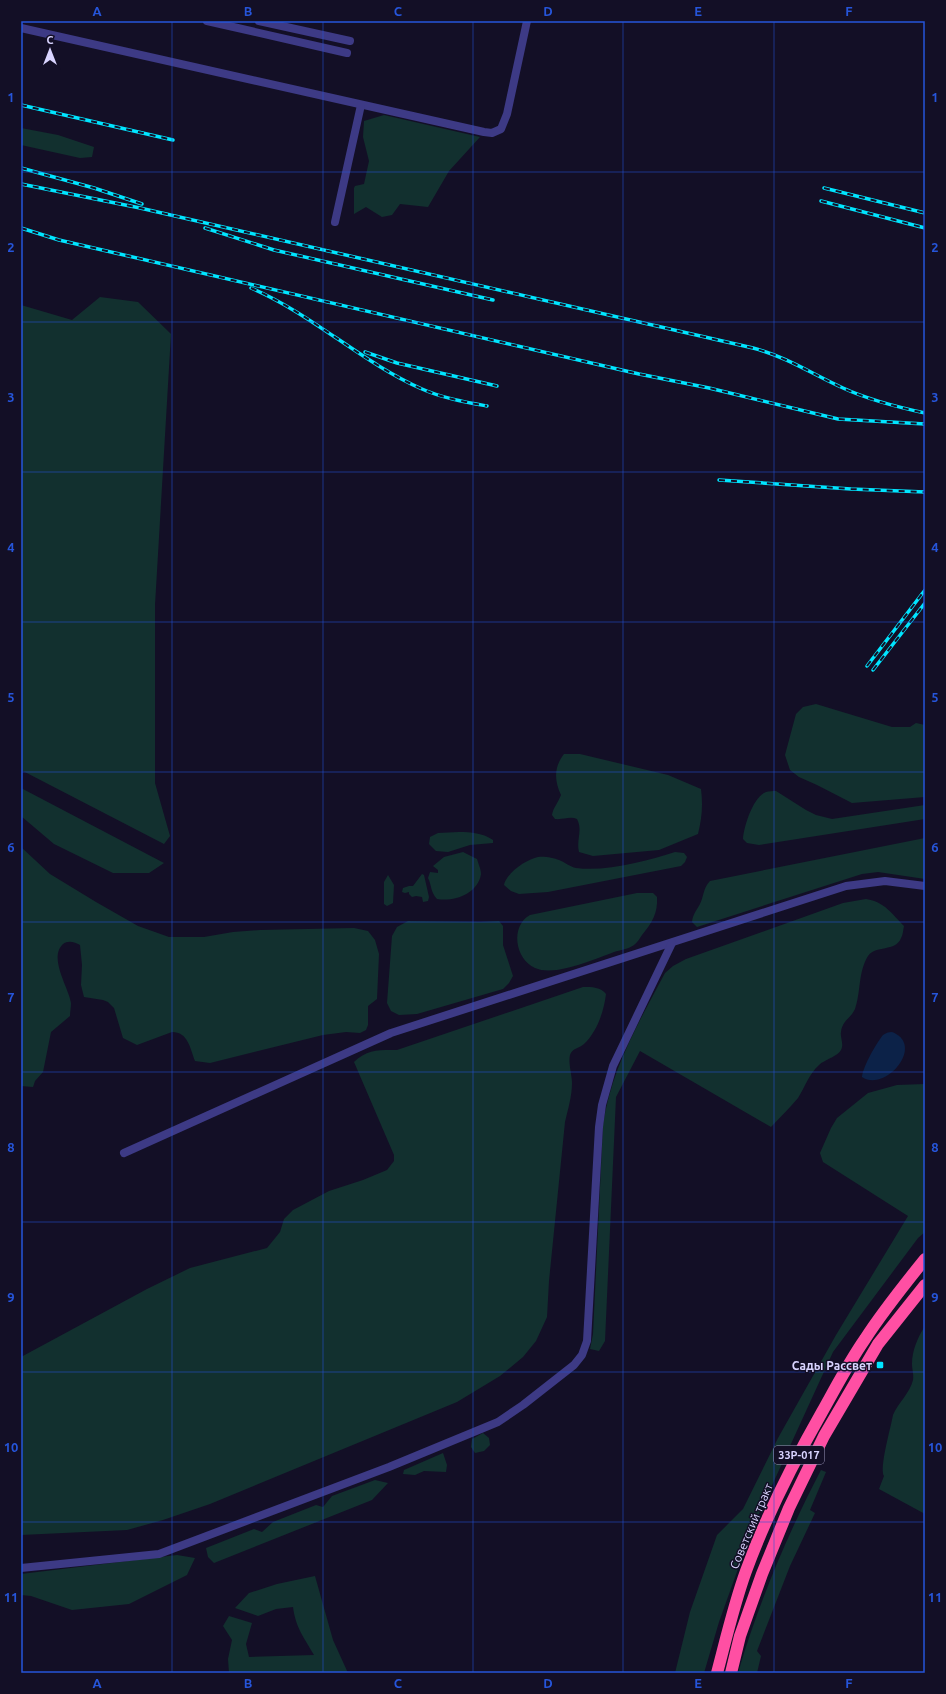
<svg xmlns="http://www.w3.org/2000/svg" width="946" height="1694" viewBox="0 0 946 1694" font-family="Ubuntu,sans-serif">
<rect width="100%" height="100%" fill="#130f26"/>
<g fill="#12302f">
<path d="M384,115L480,137L449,171L428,207L400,204L392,215L382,217L366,207L354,214V188L355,186L364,184L369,161L363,137L364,121Z"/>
<path d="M21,128L58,135L94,147L92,157L80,158L21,145Z"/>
<path d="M100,297L138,302L171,334L155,605V783L170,836L164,844L21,770V305L72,320Z"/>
<path d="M816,704L892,727H910L916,723L925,725V797L852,803L817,785L799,777L790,770L785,755L796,714L803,707Z"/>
<path d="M564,754H580L668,775L701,789C703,805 702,818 698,834L659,850L593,856L579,852C576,840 583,830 577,819C570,816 563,820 555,819L552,815C553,808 558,803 561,795C554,780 554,767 564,754Z"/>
<path d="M21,788L164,863L149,873H113L54,844L21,816Z"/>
<path d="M776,791L806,810L816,815L832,819L925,805V819L759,845L747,843L743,839C744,826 753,797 766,792C769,791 773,791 776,791Z"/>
<path d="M459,832C471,832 483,833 493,840V843L470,845L448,852L436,851L429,844L430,837L438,833Z"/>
<path d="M925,838V879L878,872L862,874L697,927L692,922C693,914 696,911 700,904C704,896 703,888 710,881Z"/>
<path d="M21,847L50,874L96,902L138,926L169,937H204L233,932L260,930L354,928L368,931L375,940L379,954L377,999L368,1006V1025L366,1030L360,1033L346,1032L323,1035L210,1063L195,1061C190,1048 188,1032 172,1032L137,1045L123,1038L114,1008L108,1002L103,1000L84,997L81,985L82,965L80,945C75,942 68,940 63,944C48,958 69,988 71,1003C71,1007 70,1012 70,1016L51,1032L43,1072L35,1081L33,1087L21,1086Z"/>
<path d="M463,852L477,859C478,863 481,869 481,874C478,894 454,902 437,899C430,891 432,886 428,878L430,872L438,873V870L433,866L444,857Z"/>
<path d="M675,852L684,853L687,857L685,862L681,866L548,892L519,894L511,891L504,885C506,873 527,859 538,857C544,856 554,858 559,860C565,862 570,867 576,868C607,872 646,861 675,852Z"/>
<path d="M422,874L424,875L429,897L428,901L423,902L422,897L416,896L412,897L409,894V892L405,893L402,892L403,888L409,886H413Z"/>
<path d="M388,875L394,885L393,903L387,906L384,904V882Z"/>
<path d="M637,893H653L657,897C658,913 652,923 642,935C640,938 637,943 634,945C629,949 620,950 614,952C595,959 555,977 535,968C515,959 510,926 530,915Z"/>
<path d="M866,899C885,902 892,914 904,926C903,930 903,935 901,938C896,952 875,945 868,956C858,972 861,992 855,1009C851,1018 842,1021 841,1032C840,1036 843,1042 842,1047C841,1056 825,1059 819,1065C809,1074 805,1087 798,1098C790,1108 780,1117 771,1127L640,1051L616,1097L605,1341L599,1351L590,1349L593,1334L603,1125C611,1069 639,1022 665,973L673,966L686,959L843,903Z"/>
<path d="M408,921L480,922L499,921L503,926V945L513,976L509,983L503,989L417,1014L399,1015L391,1011L387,1003L392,936L397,927Z"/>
<path d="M583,987C592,987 601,987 606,994C604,1011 597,1032 584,1044C580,1048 572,1048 570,1055C568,1063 572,1075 572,1083C572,1096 568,1109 565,1122L549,1281L547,1317L536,1341L523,1357L500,1376L457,1402L210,1504L163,1520L127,1530L21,1535V1357L147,1289L190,1268L267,1248L280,1232L284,1219L293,1210L329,1191L363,1180L387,1170L394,1161V1155L354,1062C367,1049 380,1050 397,1050Z"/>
<path d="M925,1084V1232L918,1238L833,1352L753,1527L719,1622L704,1673H675L690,1612L717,1535L743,1509L778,1438L836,1335L908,1216L823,1162L820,1153L831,1128L837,1118L868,1093L897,1085Z"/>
<path d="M925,1326V1514L879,1489L884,1476C879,1468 891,1427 893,1415C898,1403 910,1393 913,1380C914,1375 912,1369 912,1364C912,1350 918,1337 925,1326Z"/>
<path d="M483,1433L489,1438L490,1445L484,1451L475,1453L471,1447L472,1439Z"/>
<path d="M443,1453L447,1465L446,1472L424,1471L415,1475L403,1474L404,1470Z"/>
<path d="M821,1470L826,1472L810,1510L815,1513L790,1566L757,1651L761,1656L757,1673H738C758,1604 788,1533 821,1470Z"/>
<path d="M375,1480L388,1483L372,1500L214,1563L208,1557L206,1548L254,1529L262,1532L273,1522L316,1505L323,1507L332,1496Z"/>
<path d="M177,1555L195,1558L187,1575L129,1604L72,1610L31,1596L21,1595V1574Z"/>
<path d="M315,1576L333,1640L348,1673H229L228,1659L232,1640L223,1626L229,1616L252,1623L246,1644L249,1657L314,1655C304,1637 296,1629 293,1607L276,1609L258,1616L235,1608L249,1593L277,1584Z"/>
</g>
<path fill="#0c2248" d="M892,1032C926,1045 885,1093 862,1077C862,1068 877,1042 883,1035C886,1033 888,1032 892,1032Z"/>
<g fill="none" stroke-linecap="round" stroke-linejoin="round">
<g stroke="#3d3a85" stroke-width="8">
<path d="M207,21L347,53"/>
<path d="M259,21L350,41"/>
<path d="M21,28C176,62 330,98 484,132L492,133L501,129L507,114L527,21"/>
<path d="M335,222L361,105"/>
<path d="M124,1153L391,1033L846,886L885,881L925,886"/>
<path d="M21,1568L159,1554L389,1467L498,1422L523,1405L574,1365L582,1355L587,1341L599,1127L602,1105L613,1066L672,943"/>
</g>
<g stroke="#ff4fa3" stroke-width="12">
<path d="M717,1673C726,1639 734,1604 746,1571C766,1516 793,1463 822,1412C836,1387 849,1362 865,1339C883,1311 904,1285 925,1259"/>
<path d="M731,1673L740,1636L762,1574L789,1508L824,1436L878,1344L925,1285"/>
</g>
<defs>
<g id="rail">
<path d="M21,105L173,140"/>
<path d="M21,168L94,188L142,204"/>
<path d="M21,184L140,208L753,348C787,357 812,374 843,388C869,400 897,407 925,413"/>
<path d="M824,188L925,213"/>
<path d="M821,201L925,228"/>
<path d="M21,228L59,240L639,374L709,388L838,419L925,424"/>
<path d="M205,228L274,250L493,300"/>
<path d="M251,288C312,314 361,362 422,389C442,398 465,402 487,406"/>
<path d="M365,352L397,363L497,386"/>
<path d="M719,480L851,489L925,492"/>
<path d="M867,666L925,590"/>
<path d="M873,670L925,603"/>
</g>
</defs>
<use href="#rail" stroke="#00e5ff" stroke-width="3.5"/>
<use href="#rail" stroke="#130f26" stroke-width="2" stroke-dasharray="6" stroke-linecap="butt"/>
</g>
<path fill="none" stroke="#2655da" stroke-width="1" stroke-opacity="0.55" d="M172,21V1673M323,21V1673M473,21V1673M623,21V1673M774,21V1673M21,172H925M21,322H925M21,472H925M21,622H925M21,772H925M21,922H925M21,1072H925M21,1222H925M21,1372H925M21,1522H925"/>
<rect fill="#00e5ff" stroke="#130f26" stroke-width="1.5" x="876" y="1361" width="8" height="8" rx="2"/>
<g text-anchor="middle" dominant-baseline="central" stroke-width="3" stroke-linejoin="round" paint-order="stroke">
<rect fill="#130f26" stroke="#9e99be" stroke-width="1" x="774" y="1446" width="50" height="18" rx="3"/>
<g font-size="11" font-weight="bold" fill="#d9d4ff">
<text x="799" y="1455">33Р-017</text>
</g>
<g font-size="12" font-weight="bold" fill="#d9d4ff" stroke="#130f26" text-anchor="end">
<text x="872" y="1365">Сады Рассвет</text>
</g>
<g font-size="12" fill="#d9d4ff" stroke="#130f26">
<text transform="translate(751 1526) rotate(-67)">Советский тракт</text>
</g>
</g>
<rect width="946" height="1694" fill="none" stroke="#130f26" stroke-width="44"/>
<g transform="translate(50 50)" stroke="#130f26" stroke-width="3" paint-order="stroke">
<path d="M0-3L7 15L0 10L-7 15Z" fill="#d9d4ff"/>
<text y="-6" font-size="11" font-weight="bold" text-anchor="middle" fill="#d9d4ff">С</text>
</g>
<rect x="22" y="22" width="902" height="1650" fill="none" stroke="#2655da" stroke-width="1.5"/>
<g font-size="13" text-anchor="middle" font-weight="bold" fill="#2655da">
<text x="97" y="16">A</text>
<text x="248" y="16">B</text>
<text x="398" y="16">C</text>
<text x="548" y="16">D</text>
<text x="698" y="16">E</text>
<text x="849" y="16">F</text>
<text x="11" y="102">1</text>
<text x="935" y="102">1</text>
<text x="11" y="252">2</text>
<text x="935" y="252">2</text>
<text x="11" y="402">3</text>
<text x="935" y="402">3</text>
<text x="11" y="552">4</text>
<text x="935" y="552">4</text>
<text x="11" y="702">5</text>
<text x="935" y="702">5</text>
<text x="11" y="852">6</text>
<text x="935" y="852">6</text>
<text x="11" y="1002">7</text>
<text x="935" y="1002">7</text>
<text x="11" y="1152">8</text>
<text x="935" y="1152">8</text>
<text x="11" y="1302">9</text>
<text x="935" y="1302">9</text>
<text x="11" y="1452">10</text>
<text x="935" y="1452">10</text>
<text x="11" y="1602">11</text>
<text x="935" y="1602">11</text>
<text x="97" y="1688">A</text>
<text x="248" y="1688">B</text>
<text x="398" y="1688">C</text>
<text x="548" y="1688">D</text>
<text x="698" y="1688">E</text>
<text x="849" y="1688">F</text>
</g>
</svg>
